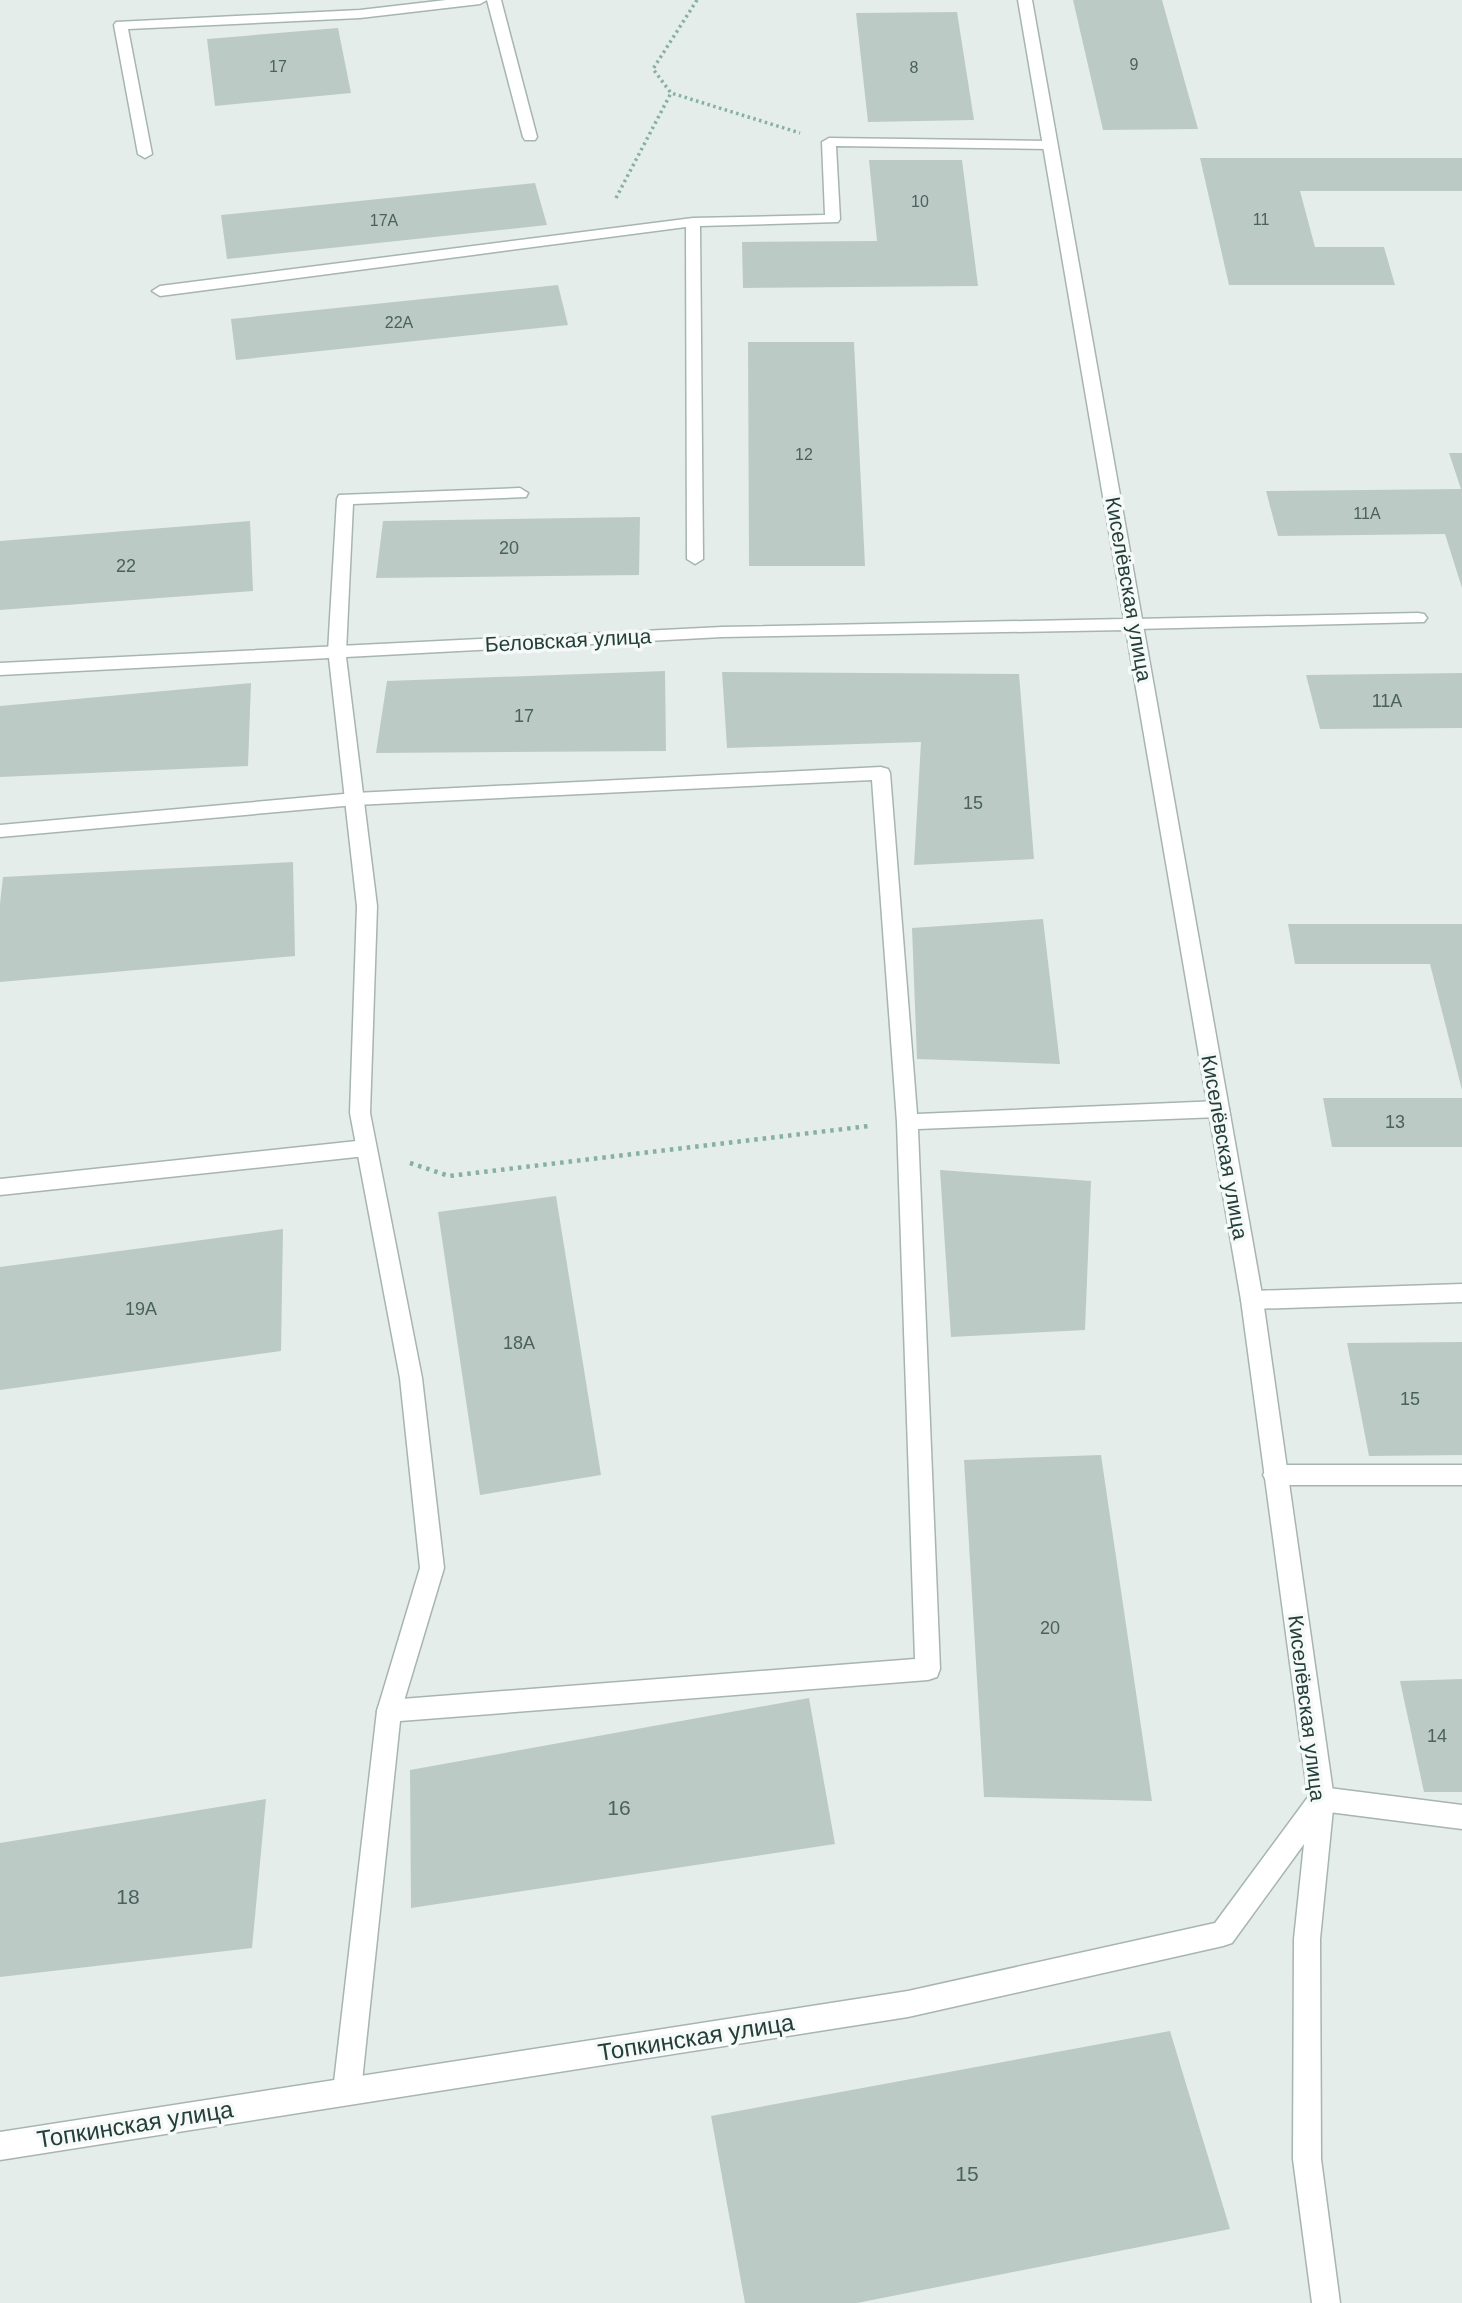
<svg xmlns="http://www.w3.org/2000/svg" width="1462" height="2303" viewBox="0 0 1462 2303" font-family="Arial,sans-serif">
<rect width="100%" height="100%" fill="#e4edea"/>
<g fill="#bccac6">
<path d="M1073,0H1162L1198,129L1103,130Z"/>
<path d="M957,12L974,120L868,122L856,13Z"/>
<path d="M338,28L351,93L215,106L207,39Z"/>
<path d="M1200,158H1462V191H1300L1315,247H1384L1395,285H1229Z"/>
<path d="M869,160H962L978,286L743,288L742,242L877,241Z"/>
<path d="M535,183L547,225L227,259L221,215Z"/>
<path d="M558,285L568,325L236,360L231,319Z"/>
<path d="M748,342H854L865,566H749Z"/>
<path d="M1449,453H1462V588L1445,534L1278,536L1266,491L1461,489Z"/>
<path d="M640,517L639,575L376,578L383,521Z"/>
<path d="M250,521L253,591L0,610V541Z"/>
<path d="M665,671L666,751L376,753L387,681Z"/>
<path d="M722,672L1019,674L1034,859L914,865L921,742L727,748Z"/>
<path d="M1462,673V728L1320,729L1306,675Z"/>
<path d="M251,683L248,766L0,777V706Z"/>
<path d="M293,862L295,956L0,982V904L3,877Z"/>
<path d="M1043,919L1060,1064L917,1059L912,928Z"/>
<path d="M1288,924H1462V1090L1430,964H1295Z"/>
<path d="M1323,1098H1462V1147H1332Z"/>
<path d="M940,1170L1091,1181L1085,1330L951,1337Z"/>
<path d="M556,1196L601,1475L480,1495L438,1212Z"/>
<path d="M283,1229L281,1351L0,1390V1267Z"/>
<path d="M1462,1342V1455L1369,1456L1347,1343Z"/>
<path d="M1101,1455L1152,1801L984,1797L964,1460Z"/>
<path d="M1462,1679V1792H1424L1400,1681Z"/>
<path d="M809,1698L835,1844L411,1908L410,1770Z"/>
<path d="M266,1799L252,1948L0,1977V1843Z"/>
<path d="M1170,2031L1230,2229L857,2303H745L711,2116Z"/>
</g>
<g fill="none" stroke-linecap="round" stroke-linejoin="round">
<defs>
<g id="service">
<path d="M446,0H487L480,4L360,18L128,29L152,154L145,158L138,154L114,25L116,22L360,10Z"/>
<path d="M487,0H501L537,137L535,140H525L523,137Z"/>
<path d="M829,138L1049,141L1056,145L1049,149L836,146L840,219L838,222L700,226L703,559L695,564L687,559L686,227L160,296L152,291L160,286L693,218L825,215L822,142Z"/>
<path d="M520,488L528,493L526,497L353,504L346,652L343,656H331L328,652L337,499L339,495Z"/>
<path d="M1418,613L1424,614L1427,618L1424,622L1135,629L1126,624L1135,619Z"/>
<path d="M881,767L888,769L890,773L917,1114L1219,1101L1226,1104L1229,1109L1226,1114L1219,1117L918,1129L940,1669L937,1677L928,1680L400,1721L361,2091L357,2101L347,2104L337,2101L333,2091L377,1711L380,1703L389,1700L915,1659L897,1122L872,780L355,805L0,837V825L355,793Z"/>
<path d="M366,1140L373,1142L376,1148L373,1154L366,1156L0,1195V1179Z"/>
<path d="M1462,1284V1302L1252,1309L1244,1306L1241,1300L1244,1294L1252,1291Z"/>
<path d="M1275,1465H1462V1485H1275L1267,1482L1263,1475L1267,1468Z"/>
<path d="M1321,1787L1462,1805V1829L1321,1811L1312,1807L1308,1799L1312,1791Z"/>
</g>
<path id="minor" d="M1018,0H1032L1263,1300L1334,1799L1320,1939L1321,2159L1340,2303H1312L1293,2159L1294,1939L1304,1844L1232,1943L1223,1946L908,2017L0,2160V2132L908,1991L1215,1923L1308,1797L1241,1300L1126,630L722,637L346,657L377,906L370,1113L422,1378L444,1568L401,1711L398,1719L389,1722L380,1719L377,1711L420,1568L400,1378L350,1113L357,906L329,658L0,675V663L722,627L1124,619Z"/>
</defs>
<use href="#service" stroke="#a7b5b1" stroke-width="3"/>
<use href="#minor" stroke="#a7b5b1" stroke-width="3"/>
<g stroke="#86afa5" stroke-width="3.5" stroke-dasharray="2.5 3.5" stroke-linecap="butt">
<path d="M697,0L653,69L671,93L800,133"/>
<path d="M616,198L671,93"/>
</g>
<path stroke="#86afa5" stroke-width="4.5" stroke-dasharray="3.5 5" stroke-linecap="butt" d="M410,1163L449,1176L869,1126"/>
<use href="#service" fill="#fff" fill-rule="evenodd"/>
<use href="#minor" fill="#fff" fill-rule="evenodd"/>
</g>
<g text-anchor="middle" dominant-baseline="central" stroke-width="7" stroke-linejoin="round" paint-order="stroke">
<g font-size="16" fill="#4a615c">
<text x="1134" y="64">9</text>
<text x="278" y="66">17</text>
<text x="914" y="67">8</text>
<text x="920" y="201">10</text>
<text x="1261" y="219">11</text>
<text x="384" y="220">17А</text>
<text x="399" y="322">22А</text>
<text x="804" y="454">12</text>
<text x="1367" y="513">11А</text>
</g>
<g font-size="18" fill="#4a615c">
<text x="509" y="548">20</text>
<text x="126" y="566">22</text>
<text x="1387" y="701">11А</text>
<text x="524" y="716">17</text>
<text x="973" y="803">15</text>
<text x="1395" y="1122">13</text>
<text x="141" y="1309">19А</text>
<text x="519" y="1343">18А</text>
<text x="1410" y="1399">15</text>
<text x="1050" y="1628">20</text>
<text x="1437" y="1736">14</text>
</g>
<g font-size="21" fill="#243e39" stroke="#f5f9f7">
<text transform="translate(1129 589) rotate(80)">Киселёвская улица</text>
<text transform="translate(568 640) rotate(-3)">Беловская улица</text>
<text transform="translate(1225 1147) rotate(80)">Киселёвская улица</text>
<text transform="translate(1307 1708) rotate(83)">Киселёвская улица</text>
</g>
<g font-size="21" fill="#4a615c">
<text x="619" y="1807">16</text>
<text x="128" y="1896">18</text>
<text x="967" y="2173">15</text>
</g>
<g font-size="24" fill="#243e39" stroke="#f5f9f7">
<text transform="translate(696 2037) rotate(-9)">Топкинская улица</text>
<text transform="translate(135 2124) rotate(-9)">Топкинская улица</text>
</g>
</g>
</svg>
